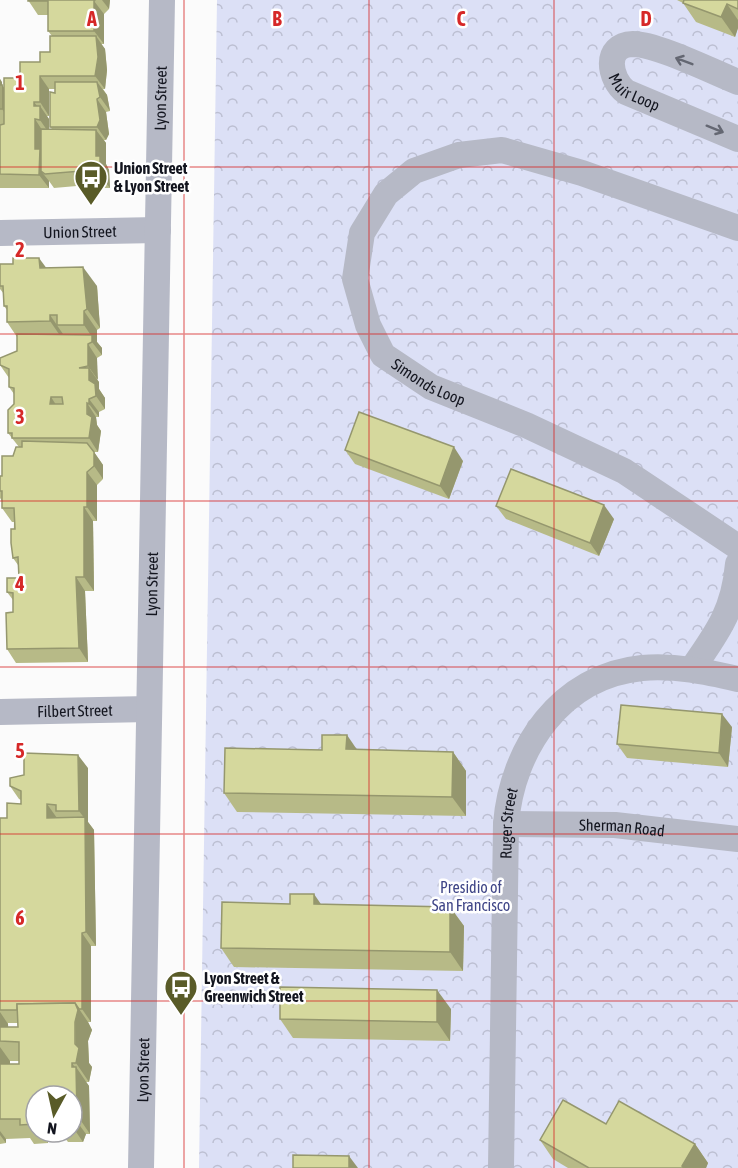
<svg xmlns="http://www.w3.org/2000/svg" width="738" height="1168" viewBox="0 0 738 1168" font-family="'Asap Condensed',sans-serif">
<defs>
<pattern id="park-crowns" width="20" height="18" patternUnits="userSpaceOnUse" patternTransform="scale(1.5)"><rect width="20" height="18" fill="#dce0f6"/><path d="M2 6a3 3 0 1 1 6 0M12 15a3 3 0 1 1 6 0" fill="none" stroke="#bcbfd2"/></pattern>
</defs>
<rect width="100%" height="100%" fill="#fbfbfb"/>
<path fill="url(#park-crowns)" d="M217,0H738V1168H199Z"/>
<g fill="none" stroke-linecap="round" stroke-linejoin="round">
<g stroke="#b6b9c6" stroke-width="26">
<path id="s1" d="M738,82C713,72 657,44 633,44C603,45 609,79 626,92L738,139"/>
<path id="s2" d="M738,228L582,173L502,150L459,155L414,171L386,194L362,233L355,279L368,325L383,355L431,387L526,425L624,471L738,547"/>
<path id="s3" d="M0,233L158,230"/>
<path d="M692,669C718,632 734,610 738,564"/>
<path id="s4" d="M0,712L149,709"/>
<path id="s5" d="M506,824L615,825L738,839"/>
<path id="s6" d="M141,1168L162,0"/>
<path id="s7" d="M501,1168L506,824C512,748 561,676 642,668C675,665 707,672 738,679"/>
</g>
</g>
<g fill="#b7ba87" fill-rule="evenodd">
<path d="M28,0H110L109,9L104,14V44H101L105,49L107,70L105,89H103L107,95L110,111L106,112L109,134L106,140H104L106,143V164L109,170L110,188H91L88,185L54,188L49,181V188H0V79L4,88L20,78L40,62L50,52L52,36L48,31V15H38ZM49,89H55L50,127L52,129H49V119L47,116H49Z"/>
<path d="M677,0H738V28L735,37L696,22L683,3Z"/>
<path d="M0,264L47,268L97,286L100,328L97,330V342L102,348V355L97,358V380L99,382V389L105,398V409L99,412V417H96L97,425L101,431L98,452H94L103,465V479L97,485V521H93L94,591H85L88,662L16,663L7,649L13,612V600L7,592L19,578L18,565L13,558L14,522H12L2,508V501L0,498V476H2L19,447L8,433L14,404V394L9,387V378L0,365L17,351V337L7,322V310L4,306V294L0,289Z"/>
<path d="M345,450L463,461L449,499L355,464Z"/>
<path d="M496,506L614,519L599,556L506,519Z"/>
<path d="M732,727L728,767L627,758L617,744Z"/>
<path d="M357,750L453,752L466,771V816L237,812L224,793Z"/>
<path d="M88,768V822L94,830L96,946H91V1022H88L92,1030L88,1041L89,1063L92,1067L89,1082H86L89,1086L90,1134H86L83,1142H68L65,1138H48V1143L34,1144L30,1138L6,1139V1143L0,1144V818H7L21,804V800L19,799L10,786ZM8,1023H18V1027H8ZM10,1061H19V1064H10ZM36,1096H72V1132H36Z"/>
<path d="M321,904L450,907L464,926L463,971L234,967L221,948Z"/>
<path d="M451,1009L450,1041L293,1038L280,1019Z"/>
<path d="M606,1124L695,1144L708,1163L706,1168H568L553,1159L540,1140Z"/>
</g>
<g fill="#95976e">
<path d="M102,0H110L109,9Z"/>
<path d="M94,1L104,14V44L94,31Z"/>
<path d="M727,4L738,20V28L735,37L721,17Z"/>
<path d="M96,36L105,49L107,70L105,89L95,76Z"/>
<path d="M40,76L49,89V116L40,102Z"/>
<path d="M0,79L2,82V85L11,98V122L2,109L0,95Z"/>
<path d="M97,82L107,95L110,111L100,97Z"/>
<path d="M97,99L106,112L109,134L106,140L97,127Z"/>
<path d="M34,102L40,110V106L49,119V133L40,120L34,106Z"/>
<path d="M35,119L44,133L41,171L49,181V188L39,175L35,149Z"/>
<path d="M96,130L106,143V164L109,170L110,188L100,175L96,156Z"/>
<path d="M39,258L53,277L40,268Z"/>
<path d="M83,267L97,286L100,328L87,309Z"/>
<path d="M84,311L97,330V342L102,348V355L92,342V337L84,325Z"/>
<path d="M50,315L63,334V340L50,321Z"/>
<path d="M88,344L97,358L98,380L88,366Z"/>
<path d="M89,368L99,382V389L105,398V409L96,396L89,380Z"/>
<path d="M51,397L60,411L50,404Z"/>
<path d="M89,399L99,412V417L89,404Z"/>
<path d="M87,403L96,417L97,425L101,431L98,452L89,438Z"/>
<path d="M454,447L463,461L449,499L440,486Z"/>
<path d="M94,452L103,465V479L94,466Z"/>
<path d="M87,472L97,485V521L87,507Z"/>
<path d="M604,505L614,519L599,556L590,543Z"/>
<path d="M84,507L93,521L94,591L84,577Z"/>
<path d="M76,577L85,591L88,662L79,648Z"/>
<path d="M722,714L732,727L728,767L719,753Z"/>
<path d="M347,735L360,754L346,749Z"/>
<path d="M453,752L466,771V816L452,797Z"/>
<path d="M78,755L88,768V822L94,830L96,946L86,932L85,819L79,811Z"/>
<path d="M47,804L57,818H47Z"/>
<path d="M314,894L327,913L314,904Z"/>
<path d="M450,907L464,926L463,971L450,952Z"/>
<path d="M82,933L91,946V1022L82,1009Z"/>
<path d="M437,990L451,1009L450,1041L437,1022Z"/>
<path d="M75,1003L88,1022L92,1030L88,1041L89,1063L92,1067L89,1082L76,1063Z"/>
<path d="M0,1012L8,1024L9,1041L0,1033Z"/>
<path d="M0,1047L10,1061V1083L0,1069Z"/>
<path d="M72,1063L76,1069V1067L89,1086L90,1134L77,1115Z"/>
<path d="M72,1115L86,1134L83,1142L72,1126Z"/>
<path d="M0,1131L6,1139V1143L0,1135Z"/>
<path d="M41,1132H44L48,1138V1143Z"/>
<path d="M695,1144L708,1163L706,1168H683L682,1166Z"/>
<path d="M349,1156L358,1168H349Z"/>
</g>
<g fill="#d5d89d" stroke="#95976e" stroke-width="1.5" fill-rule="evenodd">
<path d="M28,0H95L94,1V31H48V1H28Z"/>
<path d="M684,0H738V9L727,4L721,17L683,3Z"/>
<path d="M50,36H96L98,57L95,76H40V102H34V106H40V120L35,119V149H40L39,175L0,174V125L4,124V78H20V62H40V52H50Z"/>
<path d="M55,82H97L100,97L97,99L100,120L97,127H50V92L55,93Z"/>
<rect x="0" y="85" width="2" height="24"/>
<path d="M41,129L96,130V156H100V175L81,174V171L45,174L41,171Z"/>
<path d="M13,258H39L40,268L83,267L87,309L84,311V325H57V315H50V321L7,322V306H4L3,286H0V264H13Z"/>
<path d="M17,334L92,335V342L88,344V366L79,368H89V380L95,384L96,396L89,399V404L87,403V414L92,417L89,438H12V433H8V410L14,404V388L9,387V369L0,365V358L17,351ZM51,397H62L63,404H50Z"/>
<path d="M359,412L454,447L440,486L345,450Z"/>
<path d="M22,441L87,443L94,452V466L87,472V507H84V577H76L79,648L7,649L6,613L13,612V593L7,592V578H19L18,557L13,558L11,543V529H15L14,508H2V491H0V476H2V456H13L16,447H22Z"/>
<path d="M511,469L604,505L590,543L496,506Z"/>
<path d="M621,705L722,714L719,753L617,744Z"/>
<path d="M322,735H347L346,749L453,752L452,797L224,793L225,748L322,750Z"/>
<path d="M24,753L78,755L79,811H56V805L47,804V818L85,817L86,932L82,933V1009H79L75,1003L17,1004V1010H0V818H7V803L21,804V791L10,786V778L24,775Z"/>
<path d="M290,894H314V904L450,907V952L221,948L222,902L290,904Z"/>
<path d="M280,987L437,990V1022L280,1019Z"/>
<path d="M75,1003L78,1010L75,1022V1044L79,1048L76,1063H72V1067H76L77,1115H72V1116V1096H36V1119H35V1124L20,1125V1119H0V1064H19V1042L0,1041V1027H18L17,1004Z"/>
<path d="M563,1100L606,1124L619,1101L695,1144L682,1166L685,1168H589L540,1140Z"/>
<path d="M293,1155L349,1156V1168H293Z"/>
</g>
<defs><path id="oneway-shaft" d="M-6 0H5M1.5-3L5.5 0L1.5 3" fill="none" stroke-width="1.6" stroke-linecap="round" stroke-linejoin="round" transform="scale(1.5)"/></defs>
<g stroke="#646772">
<use href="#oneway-shaft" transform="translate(684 61) rotate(-159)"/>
<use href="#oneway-shaft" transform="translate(715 129) rotate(22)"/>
</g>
<path fill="none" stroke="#d62828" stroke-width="1.5" stroke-opacity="0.55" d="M184,0V1168M369,0V1168M554,0V1168M0,167H738M0,334H738M0,501H738M0,667H738M0,834H738M0,1001H738"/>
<defs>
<symbol id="bus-pin" viewBox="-11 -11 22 30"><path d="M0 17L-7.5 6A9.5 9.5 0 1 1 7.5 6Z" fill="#595b28" stroke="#fff"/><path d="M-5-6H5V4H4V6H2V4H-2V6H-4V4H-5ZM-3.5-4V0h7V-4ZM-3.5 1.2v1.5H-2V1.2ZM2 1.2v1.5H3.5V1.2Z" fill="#fff"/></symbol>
</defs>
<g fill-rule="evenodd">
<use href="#bus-pin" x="72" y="158" width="38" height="52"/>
<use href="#bus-pin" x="162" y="968" width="38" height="52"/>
</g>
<g text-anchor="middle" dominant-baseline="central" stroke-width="5" stroke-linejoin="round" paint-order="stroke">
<g font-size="16" fill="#13151f" stroke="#fff">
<text stroke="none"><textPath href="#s1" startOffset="184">Muir Loop</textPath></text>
<text stroke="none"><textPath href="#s6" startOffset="1070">Lyon Street</textPath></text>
<text stroke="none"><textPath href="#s3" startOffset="80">Union Street</textPath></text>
<text stroke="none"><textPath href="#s2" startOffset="603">Simonds Loop</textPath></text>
<text stroke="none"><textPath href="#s6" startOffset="584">Lyon Street</textPath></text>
<text stroke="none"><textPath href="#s4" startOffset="75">Filbert Street</textPath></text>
<text stroke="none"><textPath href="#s7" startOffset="345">Ruger Street</textPath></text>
<text stroke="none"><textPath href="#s5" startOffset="116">Sherman Road</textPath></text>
<text stroke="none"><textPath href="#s6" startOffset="98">Lyon Street</textPath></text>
</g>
<g font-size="16" font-weight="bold" fill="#13151f" stroke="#fff" text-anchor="start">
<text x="114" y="168">Union Street<tspan x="114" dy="18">&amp; Lyon Street</tspan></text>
<text x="204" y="978">Lyon Street &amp;<tspan x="204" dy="18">Greenwich Street</tspan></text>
</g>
<g font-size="16" fill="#3f4587" stroke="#fff">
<text x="471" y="887">Presidio of<tspan x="471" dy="18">San Francisco</tspan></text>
</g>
</g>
<g font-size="20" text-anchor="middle" font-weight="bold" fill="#d62828" stroke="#fff" stroke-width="5" stroke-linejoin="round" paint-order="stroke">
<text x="92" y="26">A</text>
<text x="277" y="26">B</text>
<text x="461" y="26">C</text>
<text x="646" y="26">D</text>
<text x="20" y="90">1</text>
<text x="20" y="257">2</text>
<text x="20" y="424">3</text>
<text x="20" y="591">4</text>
<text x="20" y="758">5</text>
<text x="20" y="925">6</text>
</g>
<g transform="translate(54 1114) rotate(188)"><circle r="28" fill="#ffffff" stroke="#a1a1a5" stroke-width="1.5"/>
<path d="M0-4.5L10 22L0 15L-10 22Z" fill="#595b28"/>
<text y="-9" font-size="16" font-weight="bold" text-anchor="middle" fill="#13151f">N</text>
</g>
</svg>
